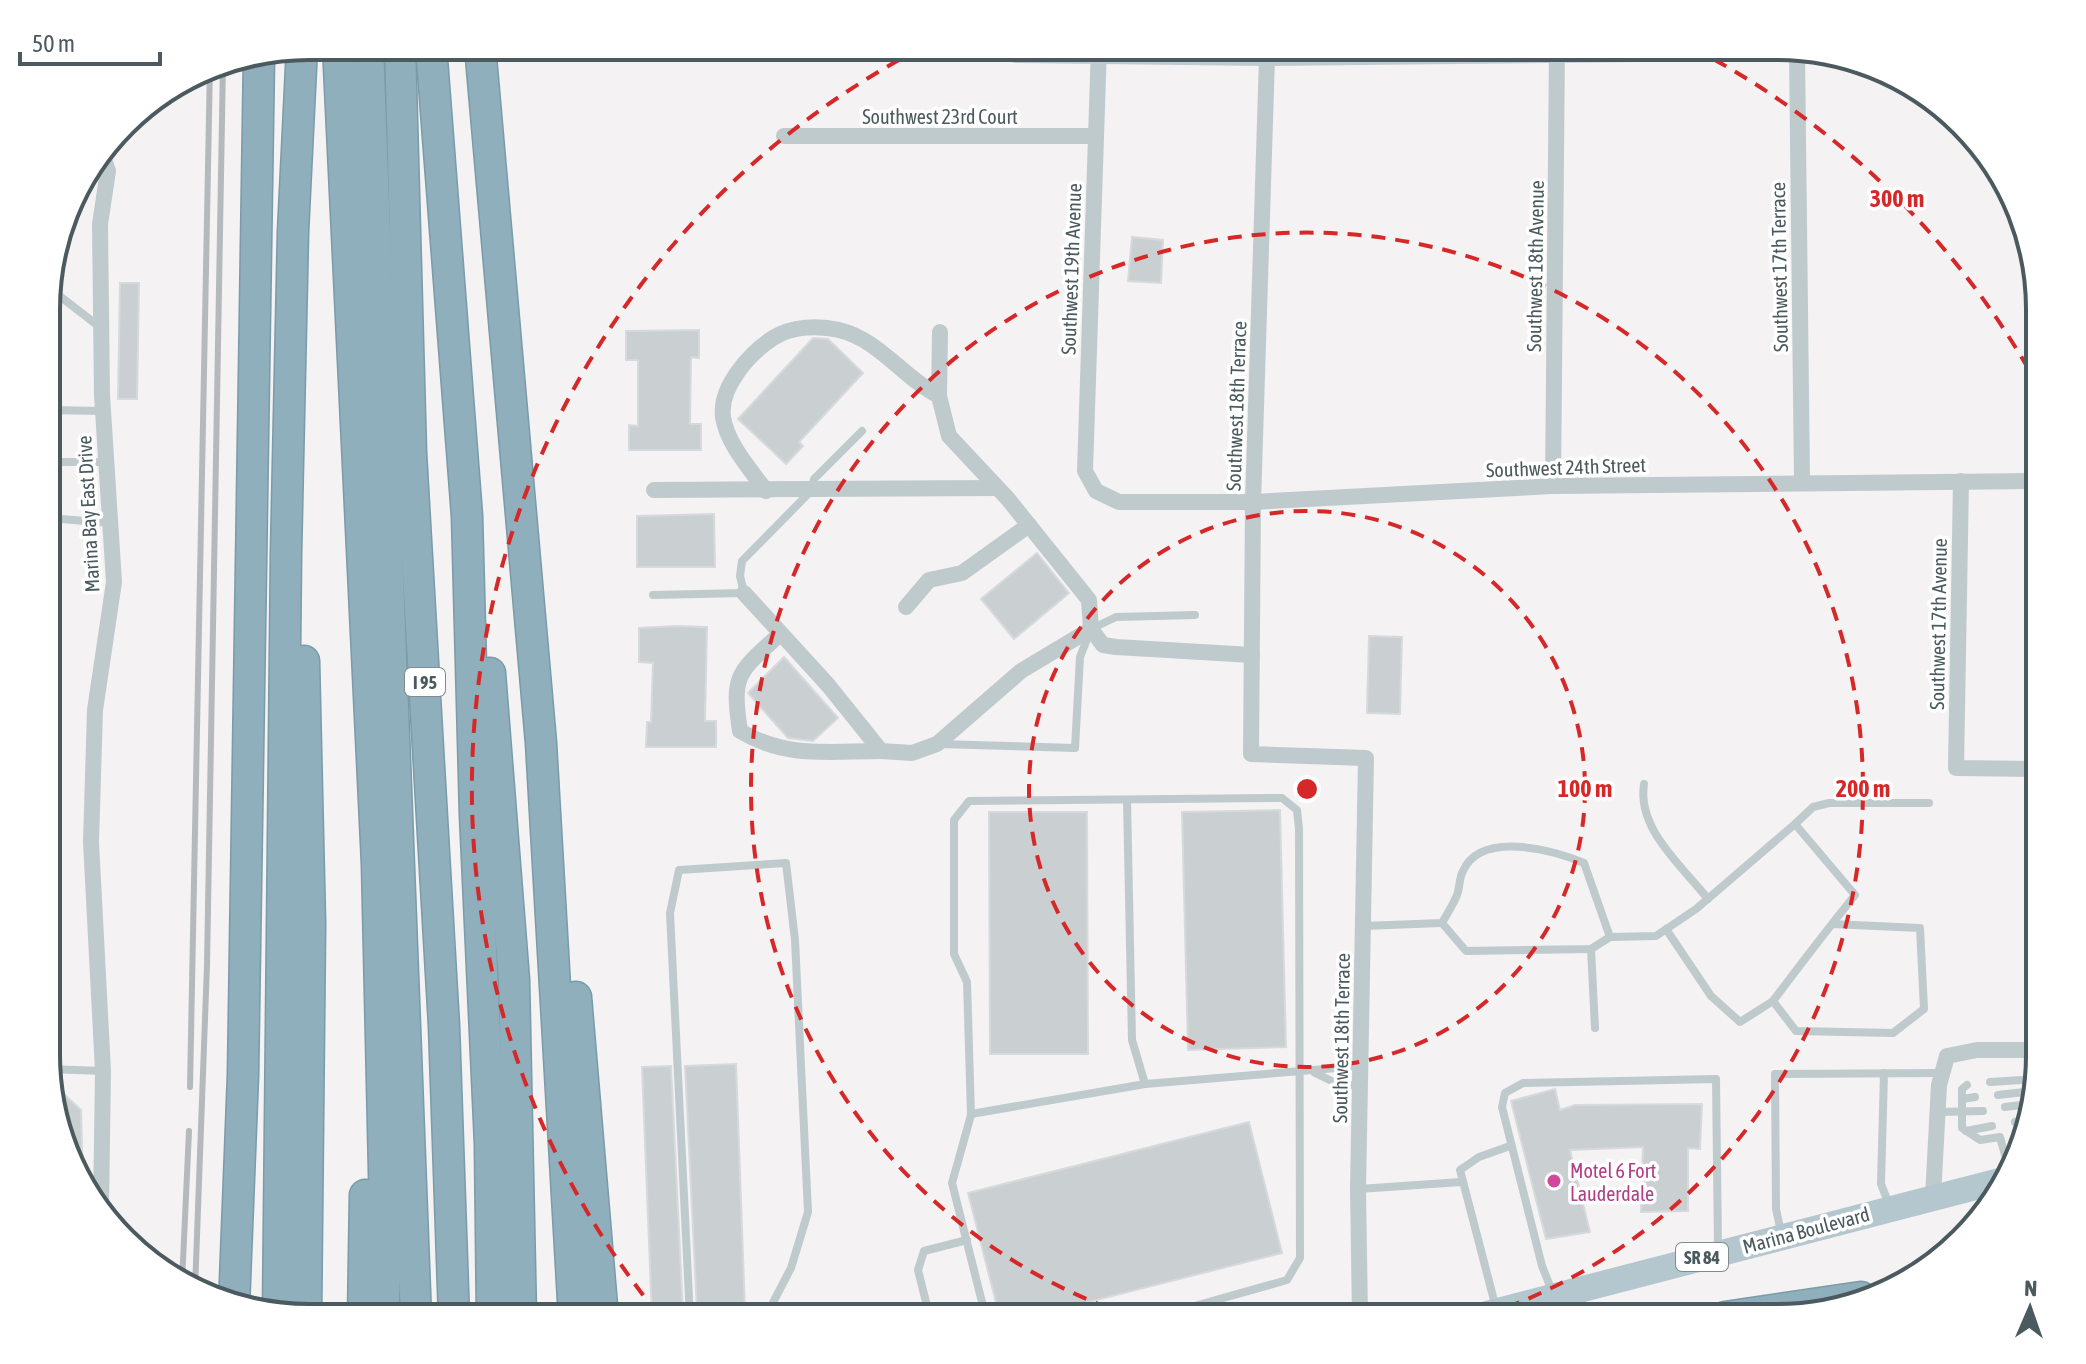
<svg xmlns="http://www.w3.org/2000/svg" width="2086" height="1364" viewBox="0 0 2086 1364" font-family="'Asap Condensed',sans-serif">
<rect width="100%" height="100%" fill="#f4f2f3"/>
<g fill="#cacfd1" stroke="#d7dadd" stroke-width="2">
<path d="M1132,237L1163,240L1161,283L1128,281Z"/>
<path d="M120,283H139L137,399H118Z"/>
<path d="M699,330V358L691,357L690,424H701V450H629V425L638,426V360H626V331Z"/>
<path d="M813,338L828,339L863,373L799,442L803,446L786,464L738,419Z"/>
<path d="M714,514L715,567H637V516Z"/>
<path d="M1037,553L1069,593L1014,639L981,599Z"/>
<path d="M676,626L707,627L705,721H716V747H646L647,722H651L653,663L639,662V628Z"/>
<path d="M1369,636L1402,637L1400,714L1367,713Z"/>
<path d="M784,657L838,718L813,741L788,738L748,693Z"/>
<path d="M1280,810L1286,1047L1188,1050L1182,812Z"/>
<path d="M989,812H1087L1088,1054H990Z"/>
<path d="M736,1064L745,1311L697,1312L685,1066Z"/>
<path d="M671,1066L683,1313H678V1318H652L642,1067Z"/>
<path d="M1555,1089L1560,1110L1575,1105L1702,1104L1700,1149L1688,1148V1211L1641,1212L1643,1147L1570,1150L1590,1232L1546,1239L1511,1101Z"/>
<path d="M50,1093L64,1094L81,1110L83,1181H80Z"/>
<path d="M1249,1122L1282,1253L1025,1318H1000L968,1193Z"/>
</g>
<g fill="none" stroke-linecap="round" stroke-linejoin="round">
<defs>
<g id="highway">
<path d="M338,46L377,864L386,1259L383,1318"/>
<path d="M368,46L416,1318"/>
<path d="M400,46L411,453L444,1026L454,1318"/>
<path d="M431,46L467,516L475,815L490,1144L492,1318"/>
<path d="M480,46L541,743L574,1318"/>
<path d="M304,661L310,924L306,1318"/>
<path d="M490,673L514,980L521,1318"/>
<path d="M576,997L603,1318"/>
<path d="M234,1306L243,1075L259,56"/>
<path d="M278,1313L286,553L293,232L302,47"/>
<path d="M1725,1317L1861,1297"/>
<path d="M363,1318L365,1195"/>
</g>
</defs>
<use href="#highway" stroke="#7a9ba8" stroke-width="33"/>
<g stroke="#bfcacd" stroke-width="8">
<path d="M135,112L144,106"/>
<path d="M48,287L101,328"/>
<path d="M48,410L103,411"/>
<path d="M48,462H107"/>
<path d="M48,518L111,523"/>
<path d="M653,595L744,593L740,576L742,561L811,491L814,479L862,431"/>
<path d="M938,744L1075,748L1080,657L1091,629L1116,617L1195,615"/>
<path d="M1644,784C1637,829 1681,865 1708,899"/>
<path d="M1127,800L1132,1040L1145,1084"/>
<path d="M1795,824L1813,807L1829,803H1929"/>
<path d="M1442,923L1466,951L1591,949L1610,937L1656,936L1696,909L1795,824L1855,895C1827,930 1800,965 1773,1001L1796,1031L1893,1033L1924,1009L1920,928L1832,924"/>
<path d="M1363,926L1442,923C1447,914 1453,905 1457,895C1460,887 1459,878 1463,871C1481,830 1554,850 1584,863L1610,937"/>
<path d="M1666,929L1711,996L1740,1022L1773,1001"/>
<path d="M1591,949L1595,1028"/>
<path d="M48,1069L103,1071"/>
<path d="M1315,1073L1340,1085H1360"/>
<path d="M1884,1073L1881,1184L1890,1207"/>
<path d="M1990,1082L2037,1079"/>
<path d="M1967,1085L1962,1089V1128L1980,1140L2000,1137L2008,1166"/>
<path d="M1998,1095L2033,1091"/>
<path d="M1962,1099L1975,1097"/>
<path d="M2005,1107L2029,1104"/>
<path d="M1937,1112L1983,1111"/>
<path d="M971,1114L1145,1084L1361,1066"/>
<path d="M2015,1122L2023,1120"/>
<path d="M1966,1131L1992,1126"/>
<path d="M1359,1189L1461,1182"/>
<path d="M1781,1232L1776,1209L1775,1074L1942,1073"/>
<path d="M1552,1291L1542,1266L1502,1107L1505,1093L1523,1083L1716,1079L1718,1249"/>
<path d="M1496,1308L1460,1170L1479,1157L1510,1146"/>
<path d="M690,1318L670,913L679,870L786,863L795,940L808,1212L791,1268L765,1318"/>
<path d="M930,1318L918,1270L924,1251L967,1240"/>
<path d="M986,1318L952,1183L971,1115L967,982L954,954V820L969,801L1282,798L1297,810L1299,829L1300,1258L1287,1280L1152,1318"/>
</g>
<g stroke="#bfcacd" stroke-width="16">
<path d="M1099,46L1085,471L1096,491L1119,502H1253L1553,486L2039,481"/>
<path d="M1797,52L1802,481"/>
<path d="M1015,55L1267,58L1815,52"/>
<path d="M1267,58L1253,502L1251,754L1366,758L1358,1189L1360,1318"/>
<path d="M784,136H1095"/>
<path d="M939,396L940,332"/>
<path d="M1961,481L1956,768L2039,769"/>
<path d="M1553,486L1557,46"/>
<path d="M654,490L997,488"/>
<path d="M766,491C751,470 727,444 723,417C719,387 750,353 773,338C792,326 818,325 839,330C880,340 902,377 939,396L949,436L1008,499L1089,600L1091,629"/>
<path d="M744,593L828,685L881,751L912,753L937,744L1021,671L1091,629L1103,645L1116,647L1252,655"/>
<path d="M906,607L929,580L962,573L1029,525"/>
<path d="M780,634C739,672 731,673 740,731C787,759 829,751 881,751"/>
<path d="M1933,1197L1939,1085L1947,1056L1977,1050H2039"/>
<path d="M101,1208L103,1071L91,842L95,710L114,582L102,395L100,224L108,171L102,154"/>
</g>
<path stroke="#b5c7ce" stroke-width="26" d="M1471,1318L2003,1180"/>
<use href="#highway" stroke="#8fafbc" stroke-width="30"/>
<g stroke="#b5b9bc" stroke-width="6">
<path d="M190,1087L210,65"/>
<path d="M182,1283L189,1131"/>
<path d="M195,1290L207,965L223,63"/>
</g>
</g>
<g fill="none" stroke="#d62828" stroke-width="4" stroke-dasharray="14 10">
<circle cx="1307" cy="789" r="278"/>
<path d="M1131 1316A556 556 0 1 1 1483 1316"/>
<path d="M658 1314A835 835 0 0 1 921 48M1693 48A835 835 0 0 1 2037 384"/>
</g>
<circle fill="#d1479c" stroke="#fff" stroke-width="3" cx="1554" cy="1181" r="8"/>
<g text-anchor="middle" dominant-baseline="central" stroke-width="7" stroke-linejoin="round" paint-order="stroke">
<g fill="#fff" stroke="#818c8e" stroke-width="2">
<rect x="405" y="668" width="40" height="28" rx="6"/>
<rect x="1676" y="1243" width="52" height="28" rx="6"/>
</g>
<g font-size="18" font-weight="bold" fill="#4b5a5e">
<text x="425" y="682">I 95</text>
<text x="1702" y="1257">SR 84</text>
</g>
<g font-size="20" fill="#4b5a5e" stroke="#fff">
<text x="940" y="116">Southwest 23rd Court</text>
<text transform="translate(1535 266) rotate(-89)">Southwest 18th Avenue</text>
<text transform="translate(1779 267) rotate(-91)">Southwest 17th Terrace</text>
<text transform="translate(1071 269) rotate(-88)">Southwest 19th Avenue</text>
<text transform="translate(1236 406) rotate(-88)">Southwest 18th Terrace</text>
<text transform="translate(1566 467) rotate(-2)">Southwest 24th Street</text>
<text transform="translate(88 514) rotate(-93)">Marina Bay East Drive</text>
<text transform="translate(1938 624) rotate(-89)">Southwest 17th Avenue</text>
<text transform="translate(1341 1038) rotate(-89)">Southwest 18th Terrace</text>
<text transform="translate(1806 1230) rotate(-15)">Marina Boulevard</text>
</g>
<g font-size="20" fill="#b23c85" stroke="#fff" text-anchor="start">
<text x="1570" y="1170">Motel 6 Fort<tspan x="1570" dy="23">Lauderdale</tspan></text>
</g>
</g>
<path d="M0 0H2086V1364H0ZM309 60H1777A249 249 0 0 1 2026 309V1055A249 249 0 0 1 1777 1304H309A249 249 0 0 1 60 1055V309A249 249 0 0 1 309 60Z" fill="#fff" fill-rule="evenodd"/>
<path fill="none" stroke="#4b5a5e" stroke-width="4" d="M309 60H1777A249 249 0 0 1 2026 309V1055A249 249 0 0 1 1777 1304H309A249 249 0 0 1 60 1055V309A249 249 0 0 1 309 60Z"/>
<circle cx="1307" cy="789" r="12" fill="#d62828" stroke="#fff" stroke-width="4"/>
<g font-size="24" text-anchor="middle" font-weight="bold" fill="#d62828" stroke="#fff" stroke-width="7" stroke-linejoin="round" paint-order="stroke">
<text x="1897" y="207">300 m</text>
<text x="1585" y="797">100 m</text>
<text x="1863" y="797">200 m</text>
</g>
<g transform="translate(2030 1308) rotate(2)" stroke="#ffffff" stroke-width="6" paint-order="stroke">
<path d="M0-6L14 30L0 20L-14 30Z" fill="#4b5a5e"/>
<text y="-12" font-size="22" font-weight="bold" text-anchor="middle" fill="#4b5a5e">N</text>
</g>
<path d="M20 52v12h140v-12" fill="none" stroke="#4b5a5e" stroke-width="4"/>
<text x="32" y="52" font-size="24" fill="#4b5a5e" stroke="#ffffff" stroke-width="6" paint-order="stroke">50 m</text>
</svg>
